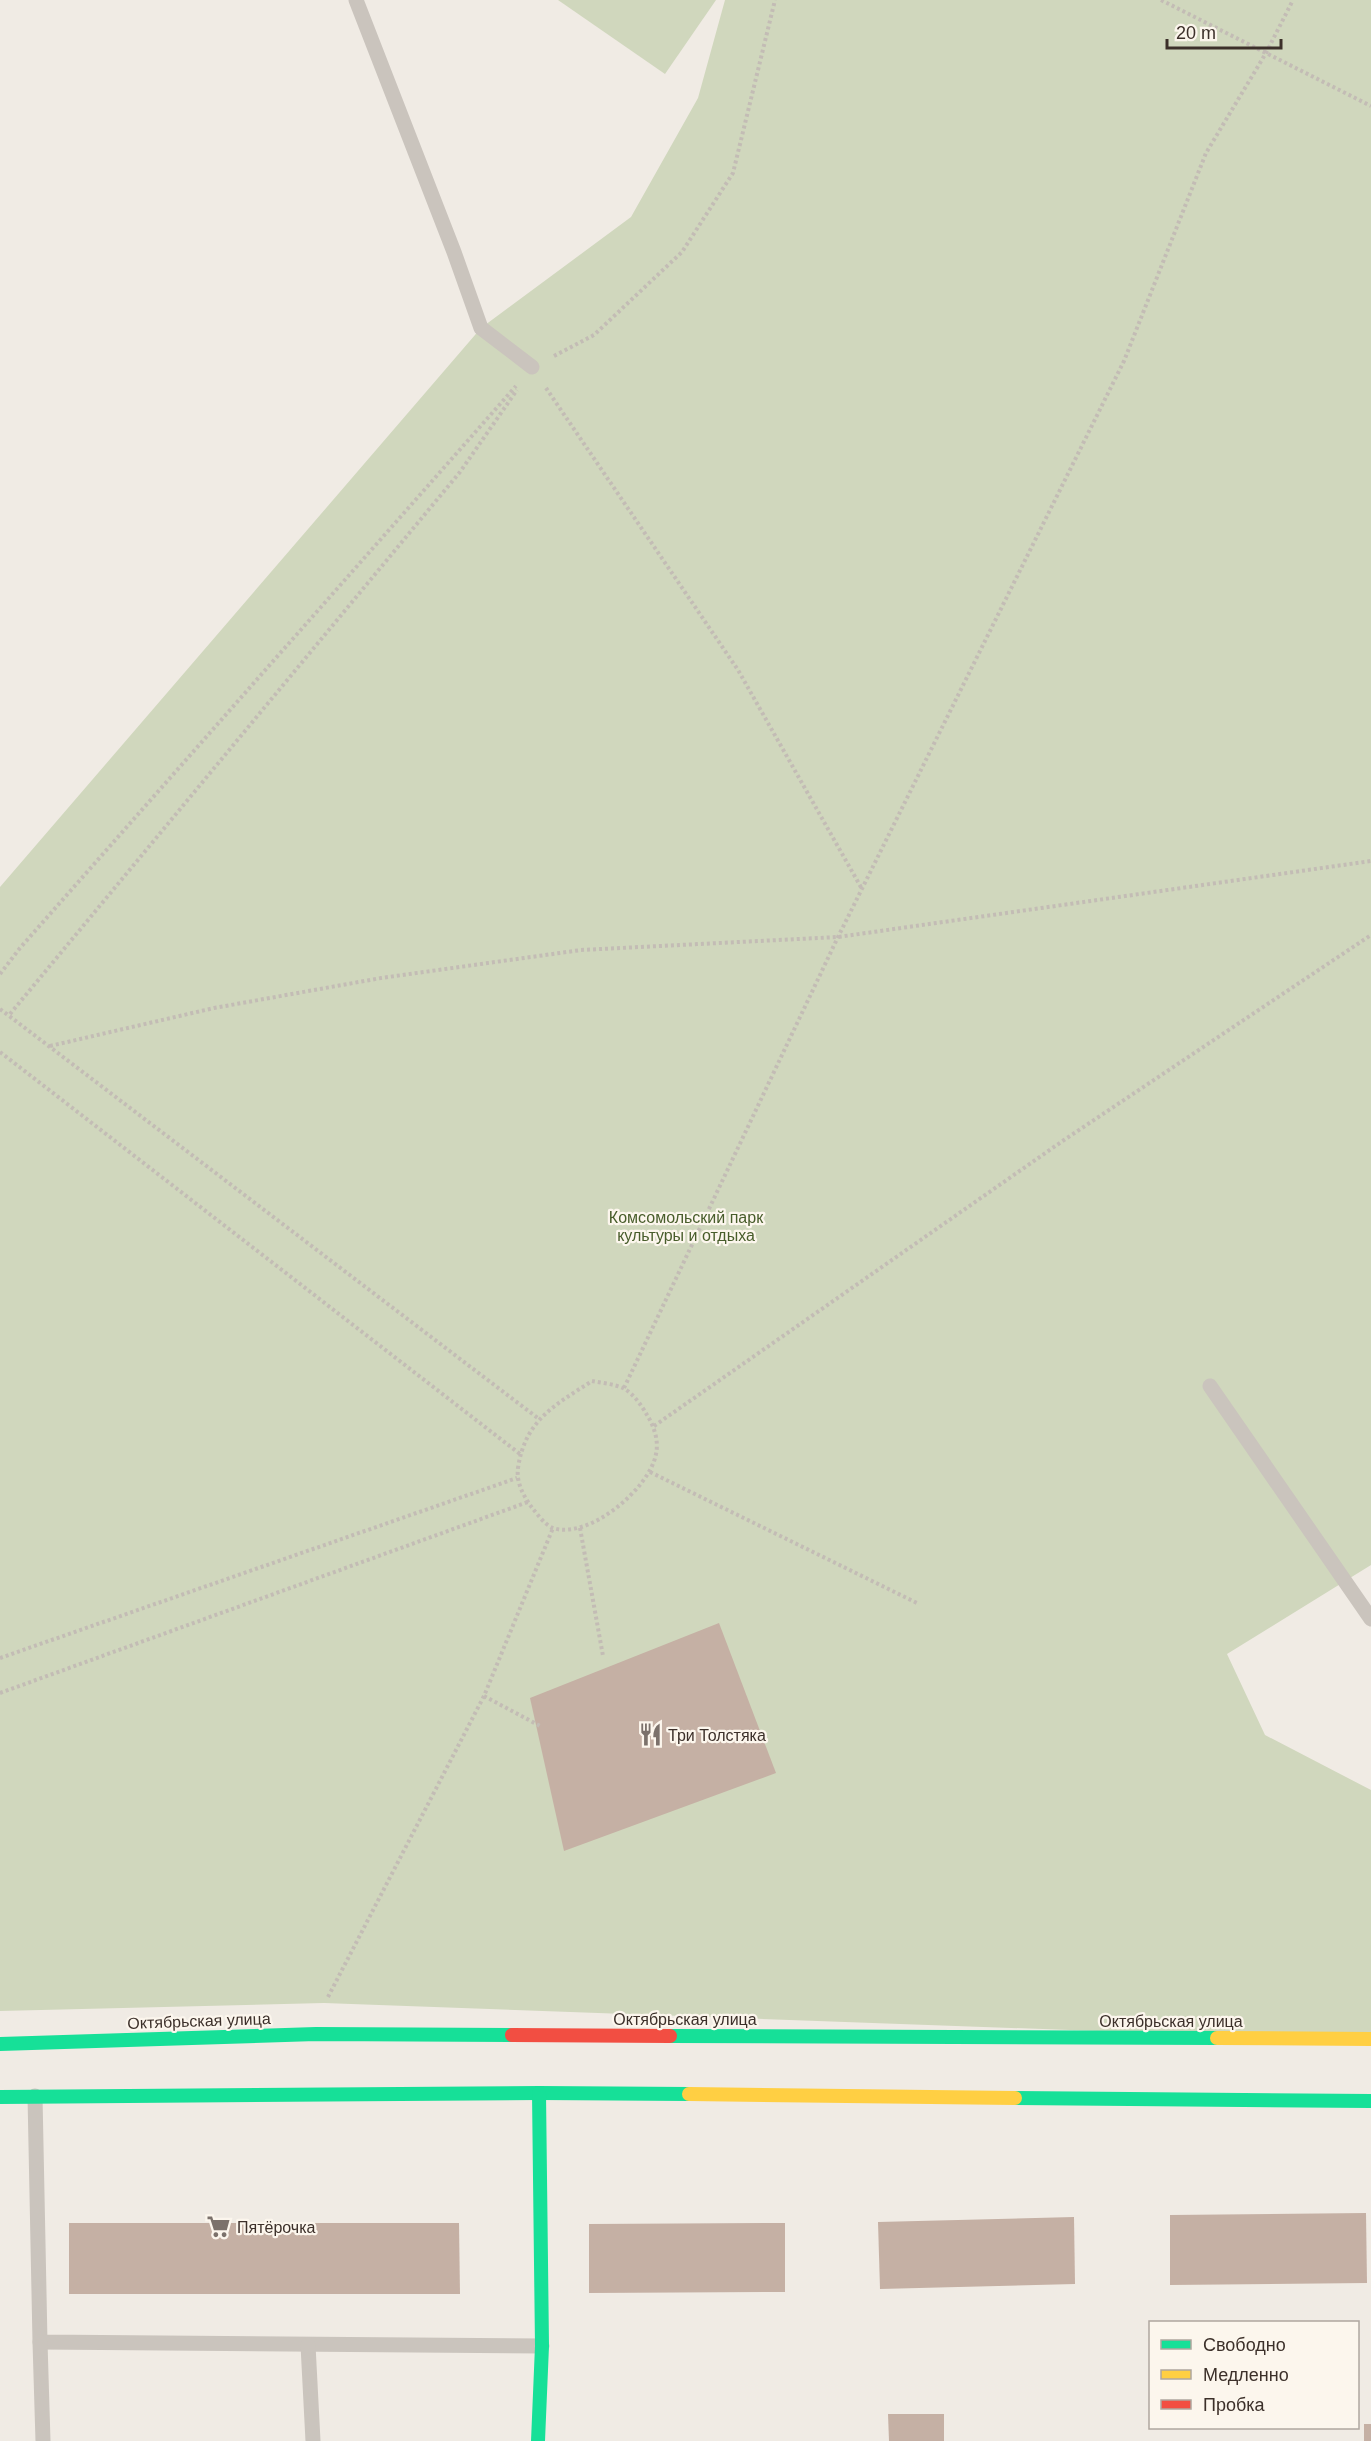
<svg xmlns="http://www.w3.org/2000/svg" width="1371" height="2441" viewBox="0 0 1371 2441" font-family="Helvetica,sans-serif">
<rect width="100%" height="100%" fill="#f0ebe4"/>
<g fill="#d0d7bd">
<path d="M558,0H716L665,74Z"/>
<path d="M725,0H1371V1565L1227,1654L1265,1735L1371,1790V2041L324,2003L0,2011V887L481,328L631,217L698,98Z"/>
</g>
<g fill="#c5b0a4">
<path d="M719,1623L776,1773L564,1851L530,1698Z"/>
<path d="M1366,2213L1367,2283L1170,2285V2215Z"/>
<path d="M1074,2217L1075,2284L880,2289L878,2222Z"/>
<path d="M69,2223H459L460,2294H69Z"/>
<path d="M785,2223V2292L589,2293V2224Z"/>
<path d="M888,2414H944V2441H889Z"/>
<rect x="1364" y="2424" width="7" height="17"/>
</g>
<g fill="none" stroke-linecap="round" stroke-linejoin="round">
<g stroke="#c3bcb5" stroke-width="4" stroke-dasharray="3 3" stroke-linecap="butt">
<path d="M1161,0L1371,106"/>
<path d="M554,356L594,335L682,252L733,173L775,0"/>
<path d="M546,388L738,670L862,889"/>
<path d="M0,974L20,948L516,386"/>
<path d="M0,1009L539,1419"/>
<path d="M10,1014L460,472L517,390"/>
<path d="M50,1046L214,1008L381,978L581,950L838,937L1371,861"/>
<path d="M0,1052L520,1454"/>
<path d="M592,1381C602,1383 614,1384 623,1388C633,1393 642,1406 647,1415C654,1426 659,1441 656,1454C650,1488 589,1540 553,1528C545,1525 538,1515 533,1509C524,1497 516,1483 518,1468C525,1420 555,1405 592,1381Z"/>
<path d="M624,1388L838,937L1124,361L1206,153L1266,53L1293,0"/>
<path d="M654,1426L1064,1140L1371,935"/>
<path d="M650,1472L919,1604"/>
<path d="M580,1528L603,1656"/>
<path d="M0,1658L517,1478"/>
<path d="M0,1693L528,1502"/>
<path d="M484,1696L542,1727"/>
<path d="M328,1997L484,1696L553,1528"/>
</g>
<g stroke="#cac4bd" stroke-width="15">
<path d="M356,0L454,252L481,328L532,367"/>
<path d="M1210,1386L1371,1619"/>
<path d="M35,2096L40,2342L542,2346"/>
<path d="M40,2342L43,2441"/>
<path d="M308,2345L313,2441"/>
</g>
<g stroke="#16e098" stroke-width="14">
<path d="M670,2036L1217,2038"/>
<path d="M0,2044L316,2034L512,2035"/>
<path d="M0,2097L539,2093L689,2094"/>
<path d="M1015,2098L1371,2101"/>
<path d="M538,2441L542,2346L539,2093"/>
</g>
<g stroke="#ffcf43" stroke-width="14">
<path d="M1217,2038L1371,2039"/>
<path d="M689,2094L1015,2098"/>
</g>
<path stroke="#f24e42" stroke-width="14" d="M512,2035L670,2036"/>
</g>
<defs>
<symbol id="restaurant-bare" viewBox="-9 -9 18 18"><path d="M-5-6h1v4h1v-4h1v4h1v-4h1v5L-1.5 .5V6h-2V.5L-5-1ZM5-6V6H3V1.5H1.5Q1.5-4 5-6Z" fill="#7b716b" stroke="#fcf6ed" stroke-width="2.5" paint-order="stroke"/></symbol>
<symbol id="supermarket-bare" viewBox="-9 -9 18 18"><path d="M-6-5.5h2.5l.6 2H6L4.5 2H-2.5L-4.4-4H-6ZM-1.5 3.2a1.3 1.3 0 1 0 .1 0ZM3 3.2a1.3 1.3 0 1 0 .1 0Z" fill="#7b716b" stroke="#fcf6ed" stroke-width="2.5" paint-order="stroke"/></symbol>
</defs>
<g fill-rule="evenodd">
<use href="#restaurant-bare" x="634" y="1718" width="33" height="33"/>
<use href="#supermarket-bare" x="202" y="2210" width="33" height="33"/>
</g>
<g text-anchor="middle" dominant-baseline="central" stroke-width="4.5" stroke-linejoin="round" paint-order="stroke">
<g font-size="16" fill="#485d2b" stroke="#fcf6ed">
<text x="686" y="1217">Комсомольский парк<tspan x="686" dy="18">культуры и отдыха</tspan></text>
</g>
<g font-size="16" fill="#3c302a" stroke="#fcf6ed" text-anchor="start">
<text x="668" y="1735">Три Толстяка</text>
<text x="237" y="2227">Пятёрочка</text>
</g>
<g font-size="16" fill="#3c302a" stroke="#fcf6ed">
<text x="685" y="2019">Октябрьская улица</text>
<text transform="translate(199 2021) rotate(-2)">Октябрьская улица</text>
<text x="1171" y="2021">Октябрьская улица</text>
</g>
</g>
<rect x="1149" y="2321" width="210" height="108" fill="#fcf6ed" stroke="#afa79f" stroke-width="1.5"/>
<rect x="1161" y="2340" width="30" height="9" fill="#16e098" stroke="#afa79f" stroke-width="1.5"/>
<text x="1203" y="2351" font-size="18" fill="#3c302a">Свободно</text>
<rect x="1161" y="2370" width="30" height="9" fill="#ffcf43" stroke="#afa79f" stroke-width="1.5"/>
<text x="1203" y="2381" font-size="18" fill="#3c302a">Медленно</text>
<rect x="1161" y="2400" width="30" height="9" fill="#f24e42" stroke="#afa79f" stroke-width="1.5"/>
<text x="1203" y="2411" font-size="18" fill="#3c302a">Пробка</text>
<path d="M1167 39v9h114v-9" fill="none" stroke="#3c302a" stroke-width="3"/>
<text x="1176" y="39" font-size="18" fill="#3c302a" stroke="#fcf6ed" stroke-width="4.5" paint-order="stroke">20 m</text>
</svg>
